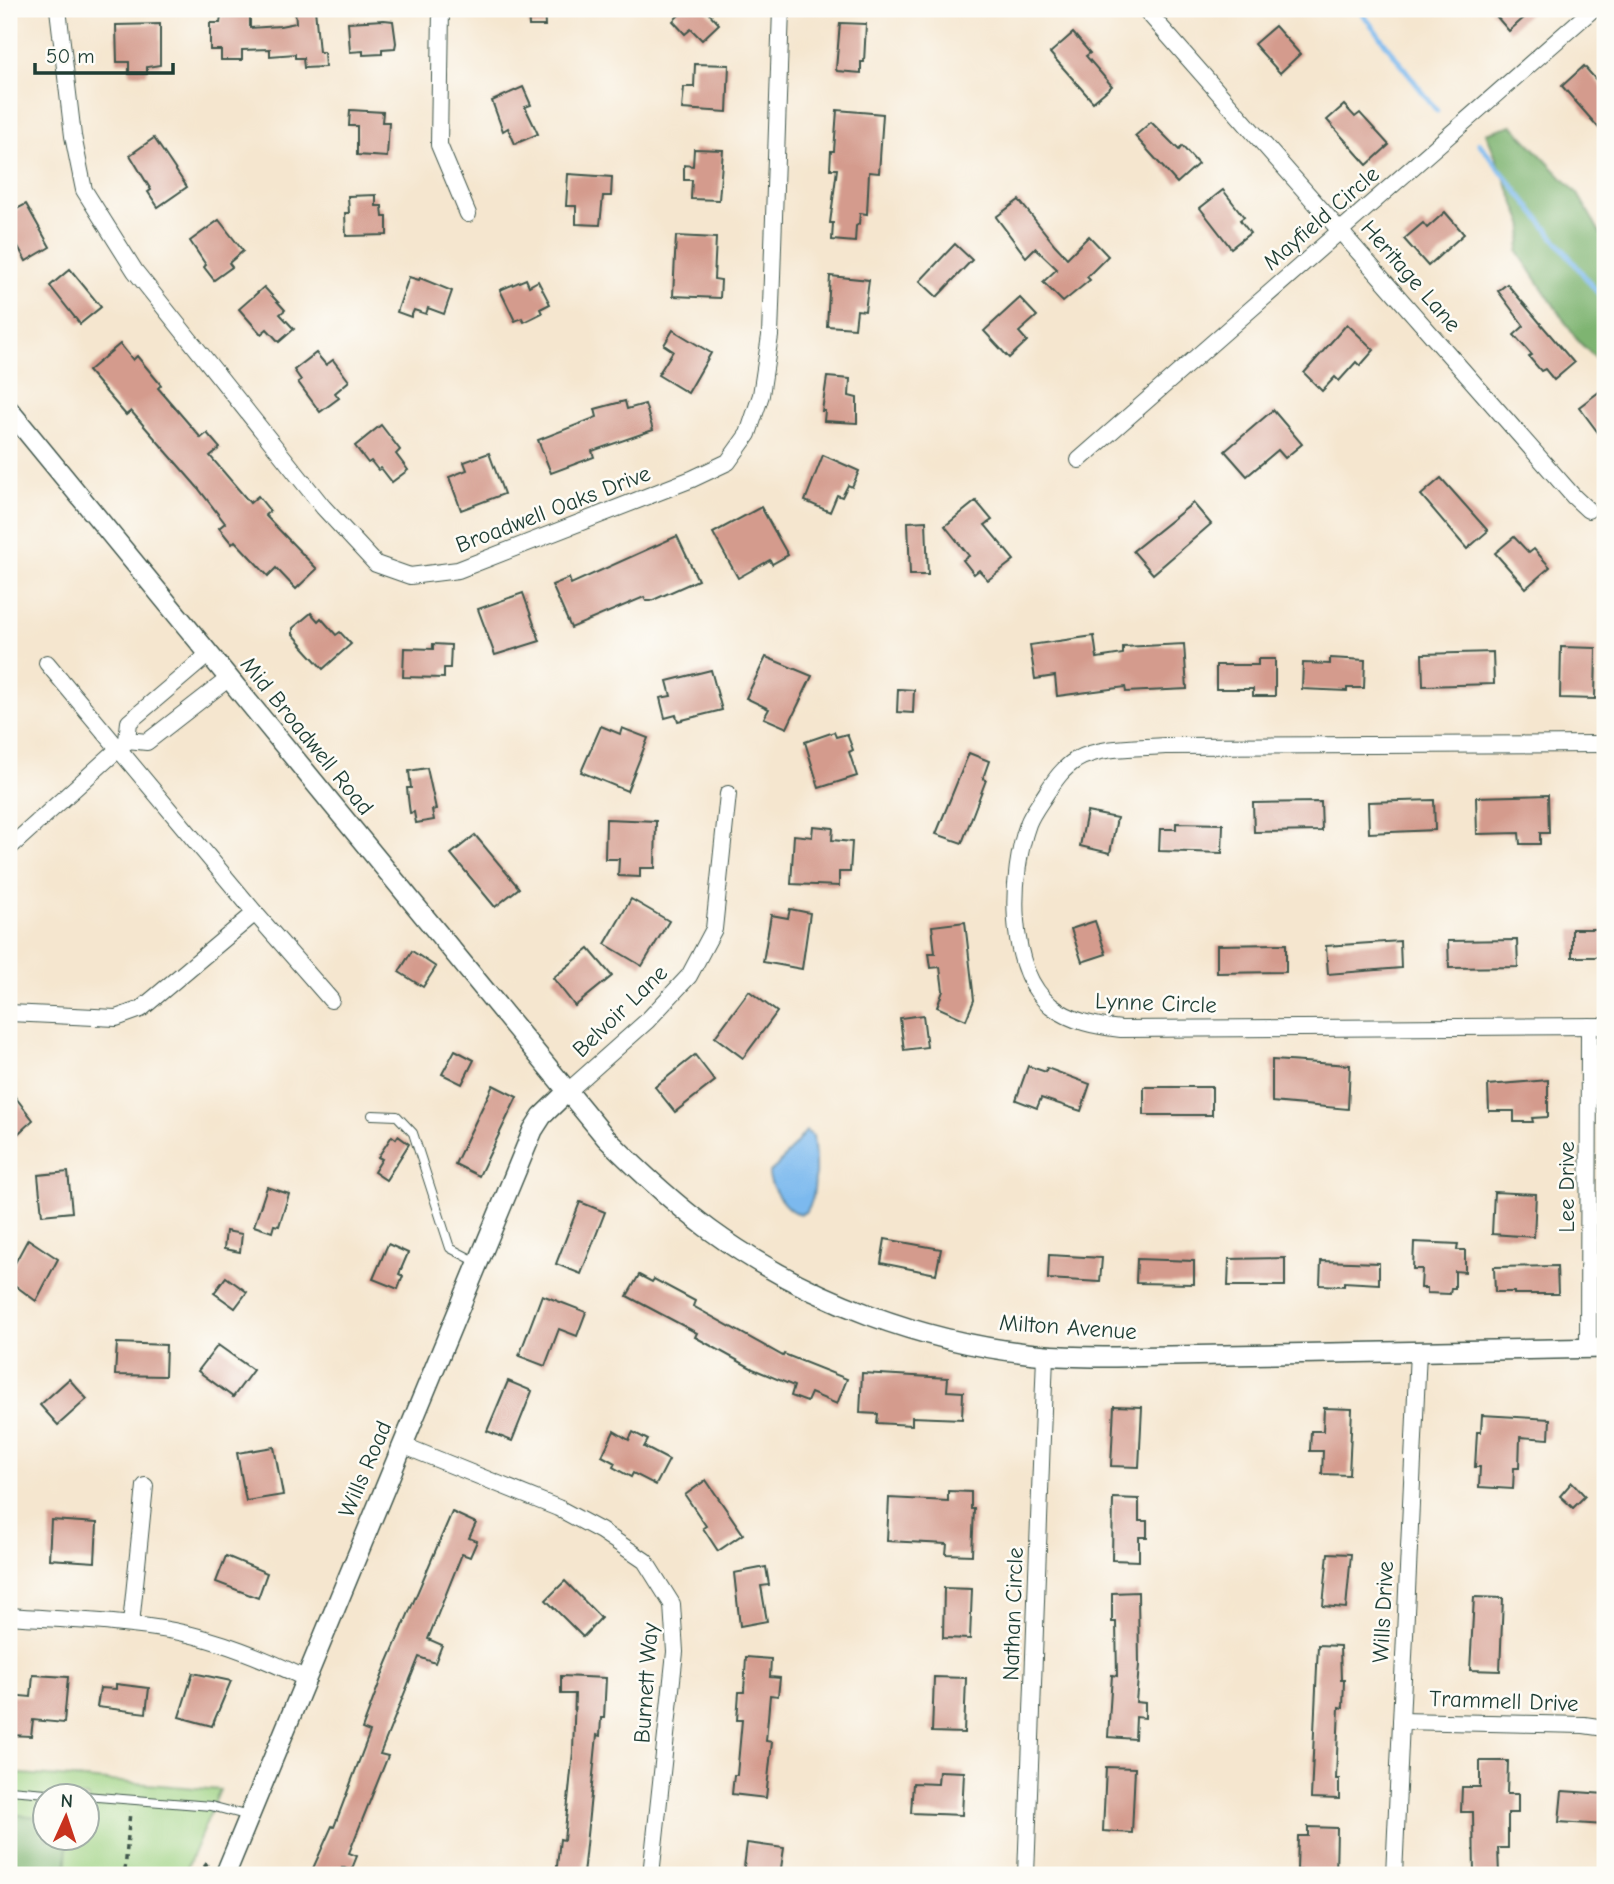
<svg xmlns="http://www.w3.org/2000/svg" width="1614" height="1884" viewBox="0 0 1614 1884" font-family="'Comic Neue',sans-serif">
<rect width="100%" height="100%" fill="#fdfcf7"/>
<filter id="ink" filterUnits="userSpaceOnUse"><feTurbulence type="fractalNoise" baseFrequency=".0143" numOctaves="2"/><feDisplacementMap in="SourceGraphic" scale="14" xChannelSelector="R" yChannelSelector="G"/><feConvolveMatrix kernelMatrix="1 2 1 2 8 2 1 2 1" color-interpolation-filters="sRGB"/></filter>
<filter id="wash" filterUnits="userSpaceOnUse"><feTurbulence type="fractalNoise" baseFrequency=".00686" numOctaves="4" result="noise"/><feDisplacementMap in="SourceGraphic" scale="28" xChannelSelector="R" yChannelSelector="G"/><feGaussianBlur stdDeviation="1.57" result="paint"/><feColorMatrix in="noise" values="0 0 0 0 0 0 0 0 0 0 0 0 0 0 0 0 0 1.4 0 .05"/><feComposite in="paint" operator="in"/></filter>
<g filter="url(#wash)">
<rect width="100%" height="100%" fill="#f5e6cf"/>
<path fill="#9ed283" stroke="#5e885c" stroke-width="2" fill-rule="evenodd" d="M9,1773L220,1790L184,1875H9ZM46,1797H88V1839H46Z"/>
<g fill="#7eb471" stroke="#4e7852" stroke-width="2">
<path d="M1512,125L1578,194L1605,241V367L1578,341L1518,252L1524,226L1486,133Z"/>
<path d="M9,1814L39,1817L45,1823L46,1839H63L68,1844L66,1875H9Z"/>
</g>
<path fill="#7bb9ee" stroke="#4d7b91" stroke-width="2" d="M806,1131L813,1136C815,1153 818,1191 809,1207C797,1230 768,1187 769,1173L779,1164Z"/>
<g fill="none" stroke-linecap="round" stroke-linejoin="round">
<g stroke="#7bb9ee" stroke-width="5">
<path d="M1359,9L1437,111"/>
<path d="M1479,143L1605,302"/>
</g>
</g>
<g id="blocks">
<g fill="#d49b8d">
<path d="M295,9H315L319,52H324L325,67L304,68L303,58H295V54L270,56V49L242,50V60H221V50H210V23H220L221,16L250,14V28L280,26L296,23Z"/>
<path d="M528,9H544L545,26H529Z"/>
<path d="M673,9H705L719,24L702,40L691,29L685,34L673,21L679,15Z"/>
<path d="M1490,9H1534L1509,31Z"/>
<path d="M384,20L393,21L396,43L395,48L382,49V54L363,55V51L350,52L348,22Z"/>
<path d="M840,23L866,24L864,62H861V73L837,71L836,69Z"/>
<path d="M160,24V65L147,67V74H129V62H117L116,25Z"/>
<path d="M1275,26L1300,54L1280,73L1254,44Z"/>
<path d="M1073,33L1090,53L1086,56L1112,86L1093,102L1050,53Z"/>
<path d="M695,64L729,65L727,112L682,109L684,87H694Z"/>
<path d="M1584,66L1605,90V135L1562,86Z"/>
<path d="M523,87L531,105L525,107L538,134L515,144L508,128L503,131L492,101Z"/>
<path d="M1344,105L1355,117L1360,113L1389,145L1367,165L1327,120Z"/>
<path d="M350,110L383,112L382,122H389L387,157L357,155V126H349Z"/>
<path d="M837,110L883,114L879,173L869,172L867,214L860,213L859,224L856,226L855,242L832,240L833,223H830L837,169H830L831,151H834Z"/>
<path d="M1151,122L1179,150L1182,146L1198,164L1177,183L1135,136Z"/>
<path d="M154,138L187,187L158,207L148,192L151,190L130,155Z"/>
<path d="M694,149L723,150L719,200L691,199L692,180H684V165L693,166Z"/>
<path d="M568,174L612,177L611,196H603L600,225L576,224V206H566Z"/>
<path d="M1223,190L1244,217L1240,220L1250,233L1231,248L1200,208Z"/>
<path d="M376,195V206H382L383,217H387V235L346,236L345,213H349L348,196Z"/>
<path d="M1019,200L1055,245L1067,258L1089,236L1108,256L1087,277L1090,280L1063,302L1043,282L1057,269L1035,248L1026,257L996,217Z"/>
<path d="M26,204L50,247L26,261L9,230V213Z"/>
<path d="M1445,212L1464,234L1428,266L1404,239L1423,223L1427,228Z"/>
<path d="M219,220L243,251L229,263L232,267L214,280L204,267L206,265L190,241Z"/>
<path d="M676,236L716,238L714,279L721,280L720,298L673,296Z"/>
<path d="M955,244L972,260L937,297L920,281Z"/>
<path d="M70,269L101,307L80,324L50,286Z"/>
<path d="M830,276L869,280L865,311L857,310L855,328L827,326Z"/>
<path d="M409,277L419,280L420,278L452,291L444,314L428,308L426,314L414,310L411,317L397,312Z"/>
<path d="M526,279L529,286L538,281L550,304L540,309L542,313L524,322L522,318L515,321L500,290Z"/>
<path d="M1507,284L1574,363L1554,380L1545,369L1541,371L1529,357L1532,355L1514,335L1524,326L1498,291Z"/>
<path d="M264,287L285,310L280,314L294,329L279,342L267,329L261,334L239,309Z"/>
<path d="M1020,298L1037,316L1019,332L1027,341L1009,358L984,331Z"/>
<path d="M1347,324L1374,350L1360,366L1356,362L1339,381L1335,377L1322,391L1304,373Z"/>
<path d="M673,330L711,353L688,393L658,375L673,351L664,345Z"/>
<path d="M120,344L133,360L137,356L161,385L158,388L201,438L207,433L220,448L210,456L250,503L258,496L270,511L265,515L317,569L296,589L276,568L268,576L235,541L232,544L219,528L225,523L198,488L131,411L126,415L88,371Z"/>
<path d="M316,353L326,365L333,360L349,381L335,393L339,398L320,412L298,382L301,380L294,370Z"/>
<path d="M827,377L850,379L849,396L857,398V423L824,421L825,411H822Z"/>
<path d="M1599,392L1605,400V442L1579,407Z"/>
<path d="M625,401L627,409L645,404L653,430L592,451L594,457L551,473L538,440L597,417L595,409Z"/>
<path d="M1273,410L1302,444L1285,458L1278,450L1247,476L1225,451Z"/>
<path d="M381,425L400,450L396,454L408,470L392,482L381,468L378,470L371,461L368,463L355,446Z"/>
<path d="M489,453L504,494L461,510L449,477L467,470L464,462Z"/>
<path d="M823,455L859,471L852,487L848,485L842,497L837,495L830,512L805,501Z"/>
<path d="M1441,478L1488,531L1467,549L1421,495Z"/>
<path d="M976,501L992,520L985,525L1014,560L988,580L979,570L974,574L963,560L969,556L945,526Z"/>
<path d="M1193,503L1211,524L1153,574L1133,551Z"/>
<path d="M761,507L788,555L772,564L770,560L738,578L713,533Z"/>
<path d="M926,521L928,575H910L908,522Z"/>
<path d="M677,536L698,580L651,601H646L644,597L571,628L552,585L569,578L571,584Z"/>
<path d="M1514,537L1529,553L1534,549L1550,567L1526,588L1495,553Z"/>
<path d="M523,593L540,641L495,655L478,609Z"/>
<path d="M311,613L318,621L321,618L336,635L340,632L351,644L323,669L301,645L302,644L293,634V628Z"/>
<path d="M1094,636L1097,658L1123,654V647L1184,644L1187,689L1126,692L1125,687L1057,696L1055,676L1035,679L1030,645Z"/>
<path d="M433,644L451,645L450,668H444V678L403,677L404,648L433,649Z"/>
<path d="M1561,647L1596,648L1595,699L1560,698Z"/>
<path d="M1493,652L1494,684L1423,686L1422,654Z"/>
<path d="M766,657L812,676L787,728L764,718L769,709L746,698Z"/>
<path d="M1330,658L1365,660L1364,688H1347V691L1302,689L1303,663L1330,664Z"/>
<path d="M1258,659H1275V696H1253V689H1216V665H1258Z"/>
<path d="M711,670L722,710L678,721L676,715L665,718L660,698L671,696L667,681Z"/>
<path d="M898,689L914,690L913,713L897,712Z"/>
<path d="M601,726L620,734L622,728L648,738L627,791L581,772Z"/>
<path d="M834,732L836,737L847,734L853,750L849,752L857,776L819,788L805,742Z"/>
<path d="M969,753L989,761L983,778L986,780L962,843L936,834Z"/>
<path d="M427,768L436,809L432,810L434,820L416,823L414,812L410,813L409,806L407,788H411L409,771Z"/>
<path d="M1548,795L1549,833H1540V844H1520L1519,833L1477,834L1476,797Z"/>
<path d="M1434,800L1435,830L1369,833L1368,802Z"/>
<path d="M1321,802L1322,831L1254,832L1253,803Z"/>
<path d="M1087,812L1117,818L1110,853L1080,846Z"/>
<path d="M606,819L656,821L655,868H640V877L618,876L619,859H605Z"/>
<path d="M1176,823L1223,824L1222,853L1159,851L1160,829H1176Z"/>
<path d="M813,826L833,828L832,840L852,842L850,872H839V886L791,884L794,835L812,837Z"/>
<path d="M475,835L519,888L495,907L451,854Z"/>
<path d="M631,899L669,921L642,966L605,944Z"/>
<path d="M790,909L810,913L802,969L763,962L771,915L788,918Z"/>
<path d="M1095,921L1106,954L1082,962L1071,929Z"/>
<path d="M965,922L974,1000L966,1020L937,1007L943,991L940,967L931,968L929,953H935L932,926Z"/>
<rect x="1572" y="929" width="33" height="28"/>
<path d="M1517,940L1518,967L1449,968L1448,941Z"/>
<path d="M1400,941L1401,968L1328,974L1326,946Z"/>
<path d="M1286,944V972L1217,973V945Z"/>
<path d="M589,949L612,976L575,1006L553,978Z"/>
<path d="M412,951L436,967L423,987L399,972Z"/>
<path d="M749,991L777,1012L743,1058L715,1037Z"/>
<path d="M923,1015L927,1047L904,1050L900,1018Z"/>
<path d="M455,1050L474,1060L462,1084L442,1074Z"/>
<path d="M695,1055L715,1081L675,1112L655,1087Z"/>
<path d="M1272,1060L1350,1065L1348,1109L1272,1102Z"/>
<path d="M1028,1066L1046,1072L1047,1068L1090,1084L1081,1111L1041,1098L1037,1108L1016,1100Z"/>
<path d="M1548,1080V1117L1532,1118L1533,1122H1514V1111H1489L1488,1085Z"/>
<path d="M493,1085L517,1097L479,1176L455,1164Z"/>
<rect x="1144" y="1087" width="68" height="28"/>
<path d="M9,1089L33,1120L9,1142Z"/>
<path d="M392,1136L396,1139L398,1136L409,1144L386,1180L374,1172L382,1159L378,1157Z"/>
<path d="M68,1172L72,1212L42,1215L38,1175Z"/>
<path d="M267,1187L289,1194L279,1226L274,1225L272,1232L254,1226Z"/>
<path d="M1494,1192L1536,1194L1534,1237L1492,1234Z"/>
<path d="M580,1202L605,1212L581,1274L556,1264Z"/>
<path d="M226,1231L242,1234L240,1252L224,1249Z"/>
<path d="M28,1239L58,1259L36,1301L9,1281V1274Z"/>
<path d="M885,1239L941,1249L936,1274L881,1263Z"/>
<path d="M1414,1242L1458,1244L1457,1250H1465V1272L1455,1271V1288H1451L1450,1294L1427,1293V1288H1421L1422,1269H1413Z"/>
<path d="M388,1244L408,1253L399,1274L403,1276L398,1289L373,1279Z"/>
<path d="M1049,1255L1102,1258L1100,1282L1048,1279Z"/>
<path d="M1285,1258V1286H1228L1229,1259Z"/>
<path d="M1137,1259L1194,1261V1284L1136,1283Z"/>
<path d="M1321,1261L1379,1263V1284L1344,1282V1286L1320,1285Z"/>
<path d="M1557,1266L1558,1294H1514V1292H1495L1494,1267Z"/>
<path d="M639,1275L652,1282L654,1279L695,1301L693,1306L783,1356L784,1354L847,1379L837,1404L811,1393L807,1402L791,1396L794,1386L753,1369L695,1337L697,1333L627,1296Z"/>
<path d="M226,1277L247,1292L235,1308L214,1293Z"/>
<path d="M542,1295L586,1312L577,1336L559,1329L545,1366L519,1356Z"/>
<path d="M117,1343L166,1345L165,1376L115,1375Z"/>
<path d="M218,1345L253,1370L233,1397L198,1371Z"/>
<path d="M862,1373L948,1378L947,1391L963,1392L962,1419L912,1417V1425L877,1423L878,1414L860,1413Z"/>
<path d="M69,1379L87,1399L58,1425L40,1405Z"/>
<path d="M508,1381L532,1391L512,1441L487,1431Z"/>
<path d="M1114,1406L1142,1407L1139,1467L1111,1466Z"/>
<path d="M1324,1408L1352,1409L1349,1475L1322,1474L1323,1451H1310L1311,1431H1323Z"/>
<path d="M1482,1415L1550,1419L1549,1439L1520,1437L1519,1468H1514L1513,1489L1479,1487L1480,1467H1475L1477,1432H1481Z"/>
<path d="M614,1431L629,1440L633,1432L648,1440L644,1447L669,1460L656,1485L633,1473L631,1477L613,1467L615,1463L602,1456Z"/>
<path d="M274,1447L283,1495L246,1501L237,1453Z"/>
<path d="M706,1480L743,1534L718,1551L703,1528L706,1526L685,1495Z"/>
<path d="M1572,1482L1585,1496L1573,1508L1560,1496Z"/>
<path d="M948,1491L971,1492V1509H974L972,1555L946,1554L947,1544L887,1541L889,1498L948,1501Z"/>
<path d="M1113,1498L1139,1499V1521H1147V1537H1139V1561L1112,1560Z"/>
<path d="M452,1512L476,1523L469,1538L477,1541L470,1557L462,1554L428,1639L442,1645L435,1663L419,1657L380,1754L388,1756L349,1853L357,1856L351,1871L342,1867L339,1875H310L332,1826L334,1827L370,1732L362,1729L385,1668Z"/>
<path d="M51,1520L97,1523L95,1562L49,1559Z"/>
<path d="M1328,1553L1351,1554L1346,1608L1323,1606Z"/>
<path d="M226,1556L267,1573L258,1598L216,1582Z"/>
<path d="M766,1567L769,1585L761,1586L767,1621L740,1626L734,1573Z"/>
<path d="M565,1581L601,1618L583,1637L546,1600Z"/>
<path d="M944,1588L972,1589L970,1639L943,1638Z"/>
<path d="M1138,1592L1139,1665L1136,1702L1145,1703V1718L1136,1717L1135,1739L1108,1737L1112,1675L1117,1676L1116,1622H1112V1593Z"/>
<path d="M1474,1597L1503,1598L1500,1671L1470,1670Z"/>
<path d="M1318,1645L1340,1646L1341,1680H1344L1343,1708L1339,1707L1336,1779H1339V1799L1311,1798Z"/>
<path d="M746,1657L771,1659L770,1677L780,1678L778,1696L770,1695L766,1741L772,1742L766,1798L732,1794L734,1775H737L742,1720H737L739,1692H744Z"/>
<path d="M193,1673L231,1681L212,1726L179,1717Z"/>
<path d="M33,1675L68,1677L64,1723L33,1720L31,1736L9,1735V1695L31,1697Z"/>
<path d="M561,1676L606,1678L604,1718H601L600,1736L597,1735L583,1875H556L560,1839L564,1840L573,1752L575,1694H561Z"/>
<path d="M934,1677L966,1678L964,1733L932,1732Z"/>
<path d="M116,1684L149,1688L146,1713L97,1707L100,1688L116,1689Z"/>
<path d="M1480,1761H1508L1507,1794H1518V1813H1508V1848H1498L1499,1875H1474L1473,1812H1461L1462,1787H1480Z"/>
<path d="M1106,1767L1135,1768L1132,1833L1103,1831Z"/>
<path d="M939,1771L964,1772L962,1815L911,1813L913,1783L938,1784Z"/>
<path d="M1562,1791L1605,1794V1825L1559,1822Z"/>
<path d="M1308,1827L1337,1828L1336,1875H1309L1310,1871L1297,1870L1298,1836H1308Z"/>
<path d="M747,1843L784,1848L780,1875H743Z"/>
</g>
</g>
</g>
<g filter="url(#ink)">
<use href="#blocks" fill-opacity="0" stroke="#3f564b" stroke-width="2"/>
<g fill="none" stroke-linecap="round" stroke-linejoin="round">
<defs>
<g id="service">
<path d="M372,1115L397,1116L413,1133L450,1248L477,1262"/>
<path d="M9,1790L211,1806L249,1816"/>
</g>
<g id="minor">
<path d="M58,9L73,136L84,190L135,271L323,507L376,564L410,576L458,570L692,479L728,462L748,434L761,395L770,336L781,9"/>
<path d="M441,9L439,145L468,214"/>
<path d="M1145,9L1574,497L1588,510"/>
<path d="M1079,460L1593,9"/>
<path d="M209,654L129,722L127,740L147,742L228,679"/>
<path d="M47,663L256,914"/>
<path d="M1605,744L1165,746C1137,748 1100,746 1076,760C1063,768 1055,780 1047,792C1041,802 1032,813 1028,824C1010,873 1006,969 1051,1006C1072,1022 1096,1026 1121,1029L1605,1026"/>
<path d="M9,848L126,742"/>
<path d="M9,1013L116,1018L141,1009L255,913L331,1000"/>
<path d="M567,1092L647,1021L689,976L714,929L728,794"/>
<path d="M1588,1348L1589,1026"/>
<path d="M402,1445L558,1508L601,1531L645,1561L672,1604L675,1652L651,1875"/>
<path d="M9,1616C64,1620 120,1621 174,1631C220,1640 263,1658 305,1678"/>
<path d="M131,1624L145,1486"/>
<path d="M1401,1721L1584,1725L1605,1728"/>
<path d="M1026,1875L1045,1355"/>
<path d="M1394,1875L1418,1351"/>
</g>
<g id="tertiary">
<path d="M9,410L606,1138C639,1171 672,1202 710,1230C806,1300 927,1345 1046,1355C1069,1357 1092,1357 1115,1357L1605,1348"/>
<path d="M225,1875L533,1130L542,1116L567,1092"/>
</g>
</defs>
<use href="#service" stroke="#3f564b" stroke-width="10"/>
<use href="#minor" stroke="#3f564b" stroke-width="18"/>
<use href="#tertiary" stroke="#3f564b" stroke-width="22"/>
<g stroke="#3f564b" stroke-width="3.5" stroke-dasharray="5 5" stroke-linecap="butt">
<path d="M125,1871L130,1811"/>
<path d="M116,1875L125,1871L133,1875"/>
<path d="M198,1875L209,1861"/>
</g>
<use href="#service" stroke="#fff" stroke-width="8"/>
<use href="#minor" stroke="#fff" stroke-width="16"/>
<use href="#tertiary" stroke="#fff" stroke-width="19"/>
</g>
</g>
<g text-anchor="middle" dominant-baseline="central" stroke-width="5" stroke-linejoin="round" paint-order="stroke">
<g font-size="23" fill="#1f3d34" stroke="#fdfcf7">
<text transform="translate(1321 218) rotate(-41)">Mayfield Circle</text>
<text transform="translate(1411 276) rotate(49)">Heritage Lane</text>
<text transform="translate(553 509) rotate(-21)">Broadwell Oaks Drive</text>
<text transform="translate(307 736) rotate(51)">Mid Broadwell Road</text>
<text transform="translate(1156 1003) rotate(2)">Lynne Circle</text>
<text transform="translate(620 1011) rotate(-44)">Belvoir Lane</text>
<text transform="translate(1566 1187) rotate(-90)">Lee Drive</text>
<text transform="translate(1068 1327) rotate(4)">Milton Avenue</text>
<text transform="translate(365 1469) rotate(-67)">Wills Road</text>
<text transform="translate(1383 1612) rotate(-87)">Wills Drive</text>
<text transform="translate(1013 1614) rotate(-88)">Nathan Circle</text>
<text transform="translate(646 1683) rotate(-86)">Burnett Way</text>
<text transform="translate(1504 1701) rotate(2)">Trammell Drive</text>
</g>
</g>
<rect width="1614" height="1884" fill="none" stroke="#fdfcf7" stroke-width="35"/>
<g transform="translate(66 1817) rotate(3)"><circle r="33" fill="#fdfcf7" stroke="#a4b0a9" stroke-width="2"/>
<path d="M0-5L12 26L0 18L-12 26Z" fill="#c8321e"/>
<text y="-10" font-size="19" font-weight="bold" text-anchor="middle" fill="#1f3d34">N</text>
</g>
<path d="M35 63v10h138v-10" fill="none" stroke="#1f3d34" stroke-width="3.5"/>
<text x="46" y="63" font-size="21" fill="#1f3d34" stroke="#fdfcf7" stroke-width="5" paint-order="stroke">50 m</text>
</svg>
